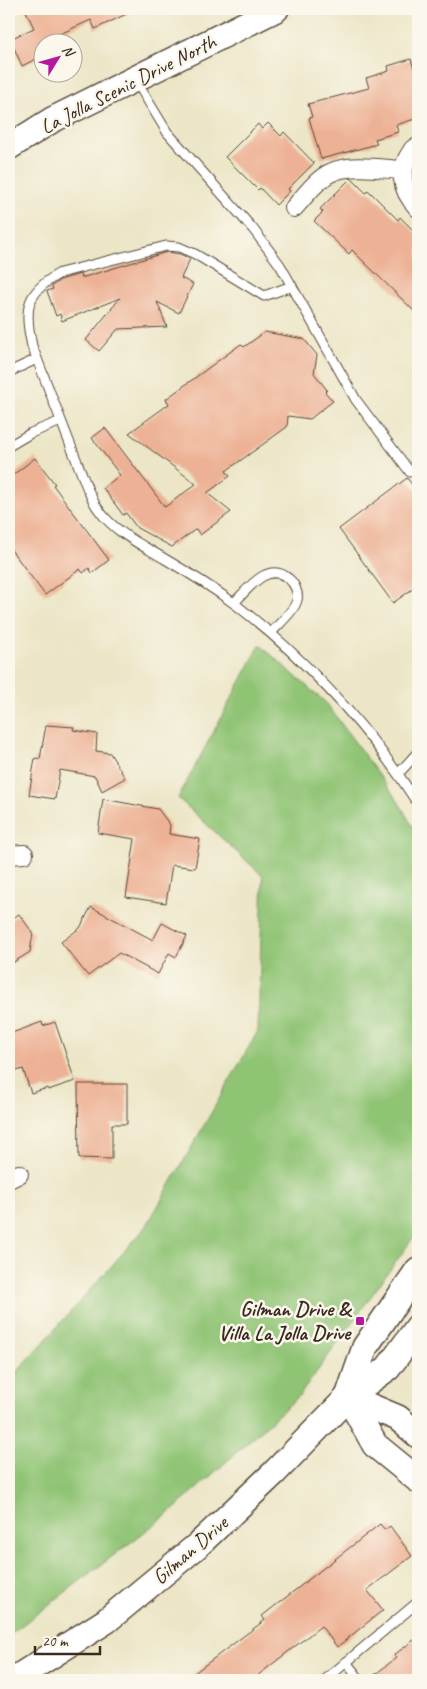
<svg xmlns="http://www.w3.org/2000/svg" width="427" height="1689" viewBox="0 0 427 1689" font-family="Caveat,sans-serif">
<rect width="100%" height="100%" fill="#fbf7ec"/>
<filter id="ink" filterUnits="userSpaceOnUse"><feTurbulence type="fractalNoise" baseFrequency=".02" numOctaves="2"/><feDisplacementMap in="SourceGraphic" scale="10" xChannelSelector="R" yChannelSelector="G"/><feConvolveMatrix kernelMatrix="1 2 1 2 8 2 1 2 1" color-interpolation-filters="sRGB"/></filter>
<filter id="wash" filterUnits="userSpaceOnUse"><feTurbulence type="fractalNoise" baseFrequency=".0096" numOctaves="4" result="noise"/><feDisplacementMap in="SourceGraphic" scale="20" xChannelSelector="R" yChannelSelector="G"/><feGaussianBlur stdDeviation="1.12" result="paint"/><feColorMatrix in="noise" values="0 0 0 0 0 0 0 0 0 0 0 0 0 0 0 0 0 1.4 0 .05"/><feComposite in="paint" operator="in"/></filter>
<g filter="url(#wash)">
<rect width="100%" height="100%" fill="#ece6c7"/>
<path fill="#90c475" stroke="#66774a" d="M260,645L326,703L398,801L418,836V1231L300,1395L172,1511L9,1635V1377L18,1371L146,1227L258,1031L263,876L178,798Z"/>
<g id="blocks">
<g fill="#edb295">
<path d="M25,9H137L95,29L91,20L42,42V56L22,66L10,39L34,28Z"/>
<path d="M411,59L418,82V118L396,125L398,132L375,139L377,144L321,159L309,118L312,117L308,104L369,88L366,78L389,71L388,66Z"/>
<path d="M268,123L281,136L284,132L314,163L288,189L290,191L276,205L260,188L258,190L225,157L258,124L262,129Z"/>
<path d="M351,178L366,193L368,190L398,220L400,217L418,235V315L352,250L349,254L314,221L323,212L320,209Z"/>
<path d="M167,252L180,254L190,259L181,278L193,284L179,313L157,302L167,327L118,329L99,351L86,340L120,298L62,321L60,314L56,316L47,291L53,289L52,286L60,280L80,274L81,278Z"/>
<path d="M265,332L304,339L317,355L314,373L327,390L325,392L333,401L310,419L288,416L287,427L226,471L230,476L207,493L231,512L200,535L196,529L172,547L137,528L126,513L123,515L103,488L120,475L92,438L105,428L165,507L196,484L129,433L169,404L166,399L241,344L244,347Z"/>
<path d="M35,458L55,484L53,485L109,560L92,573L89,568L83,573L80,569L45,595L9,547V478Z"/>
<path d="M407,478L418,492V585L393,603L339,529Z"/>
<path d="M46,725L74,727L73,730L97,734L96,751L110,753L125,778L102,791L95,776L60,770L55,799L29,795L35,758L40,759Z"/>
<path d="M103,799L158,809L170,825L169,834L200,839L195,868L172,865L166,903L126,897L135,839L98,833Z"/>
<path d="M91,907L153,940L162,923L187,936L176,957L169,953L158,974L119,953L88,976L61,942L80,928Z"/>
<path d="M19,914L33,933L30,952L9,965V921Z"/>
<path d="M42,1022L43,1026L55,1022L75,1081L48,1090V1088L31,1093L23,1069L9,1073V1034Z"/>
<path d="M78,1084H127V1124H112V1159L79,1158Z"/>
<path d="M380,1524L385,1530L390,1526L412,1556L367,1590L383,1610L337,1647L321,1626L252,1680H185L265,1620L262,1616Z"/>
<path d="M418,1637V1680H368L396,1658L394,1655Z"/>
</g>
</g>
</g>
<g filter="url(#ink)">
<use href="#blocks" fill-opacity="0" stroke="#564637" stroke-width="1"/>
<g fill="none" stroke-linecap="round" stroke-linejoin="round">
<defs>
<g id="service">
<path d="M136,81L167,132L253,229L280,265L356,400L410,472"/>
<path d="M292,286L264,296L195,254L179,247L166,246L60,273C25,293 24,309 32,346L88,490C91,496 94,504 99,510C114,532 142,545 165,559C189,573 213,588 235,604C307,660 369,727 418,804"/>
<path d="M9,372L37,359"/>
<path d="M9,446L31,433L61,421"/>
<path d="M234,603C248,589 268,560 289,579C294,583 299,593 297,600C295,610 278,625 271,633"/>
<path d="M399,773L418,752"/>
<path d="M346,1662L360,1680"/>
<path d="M325,1680L418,1602"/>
</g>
<g id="minor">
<path d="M418,147L413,149C398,170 400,189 418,208"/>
<path d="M294,208C305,196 316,180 330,173C349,163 383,169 404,170"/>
<path d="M9,855L24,854"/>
<path d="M9,1179L19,1174"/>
</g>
<g id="secondary">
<path d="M9,147L52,120L276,9"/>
<path d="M348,1397L365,1347L418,1270"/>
<path d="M348,1397L375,1445L418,1480"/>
<path d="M348,1397L398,1418L418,1435"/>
<path d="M13,1680L106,1621L198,1545L274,1473L348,1397L388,1368L418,1327"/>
</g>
</defs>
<use href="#service" stroke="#564637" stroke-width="11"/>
<use href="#minor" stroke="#564637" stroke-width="20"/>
<use href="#secondary" stroke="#564637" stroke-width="28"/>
<use href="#service" stroke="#fff" stroke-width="9"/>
<use href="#minor" stroke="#fff" stroke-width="18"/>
<use href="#secondary" stroke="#fff" stroke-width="25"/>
</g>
</g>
<rect fill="#b5179e" stroke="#fbf7ec" stroke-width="2" x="355" y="1316" width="10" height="10" rx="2.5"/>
<g text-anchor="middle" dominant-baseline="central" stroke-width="5" stroke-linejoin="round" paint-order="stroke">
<g font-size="21" fill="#3b2a1e" stroke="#fbf7ec">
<text transform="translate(128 84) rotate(-27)">La Jolla Scenic Drive North</text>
<text transform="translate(190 1550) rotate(-41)">Gilman Drive</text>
</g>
<g font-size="21" font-weight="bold" fill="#3b2a1e" stroke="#fbf7ec" text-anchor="end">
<text x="350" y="1309">Gilman Drive &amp;<tspan x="350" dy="24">Villa La Jolla Drive</tspan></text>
</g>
</g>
<rect width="427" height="1689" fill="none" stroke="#fbf7ec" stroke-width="30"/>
<g transform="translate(58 58) rotate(53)"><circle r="24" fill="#fbf7ec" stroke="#aea59a"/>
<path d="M0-4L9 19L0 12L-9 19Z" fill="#b5179e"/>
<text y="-8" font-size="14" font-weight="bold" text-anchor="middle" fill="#3b2a1e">N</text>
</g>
<path d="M35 1646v8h65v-8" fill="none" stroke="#3b2a1e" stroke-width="2.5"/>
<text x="42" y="1646" font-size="15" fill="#3b2a1e" stroke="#fbf7ec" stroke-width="4" paint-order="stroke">20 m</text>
</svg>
